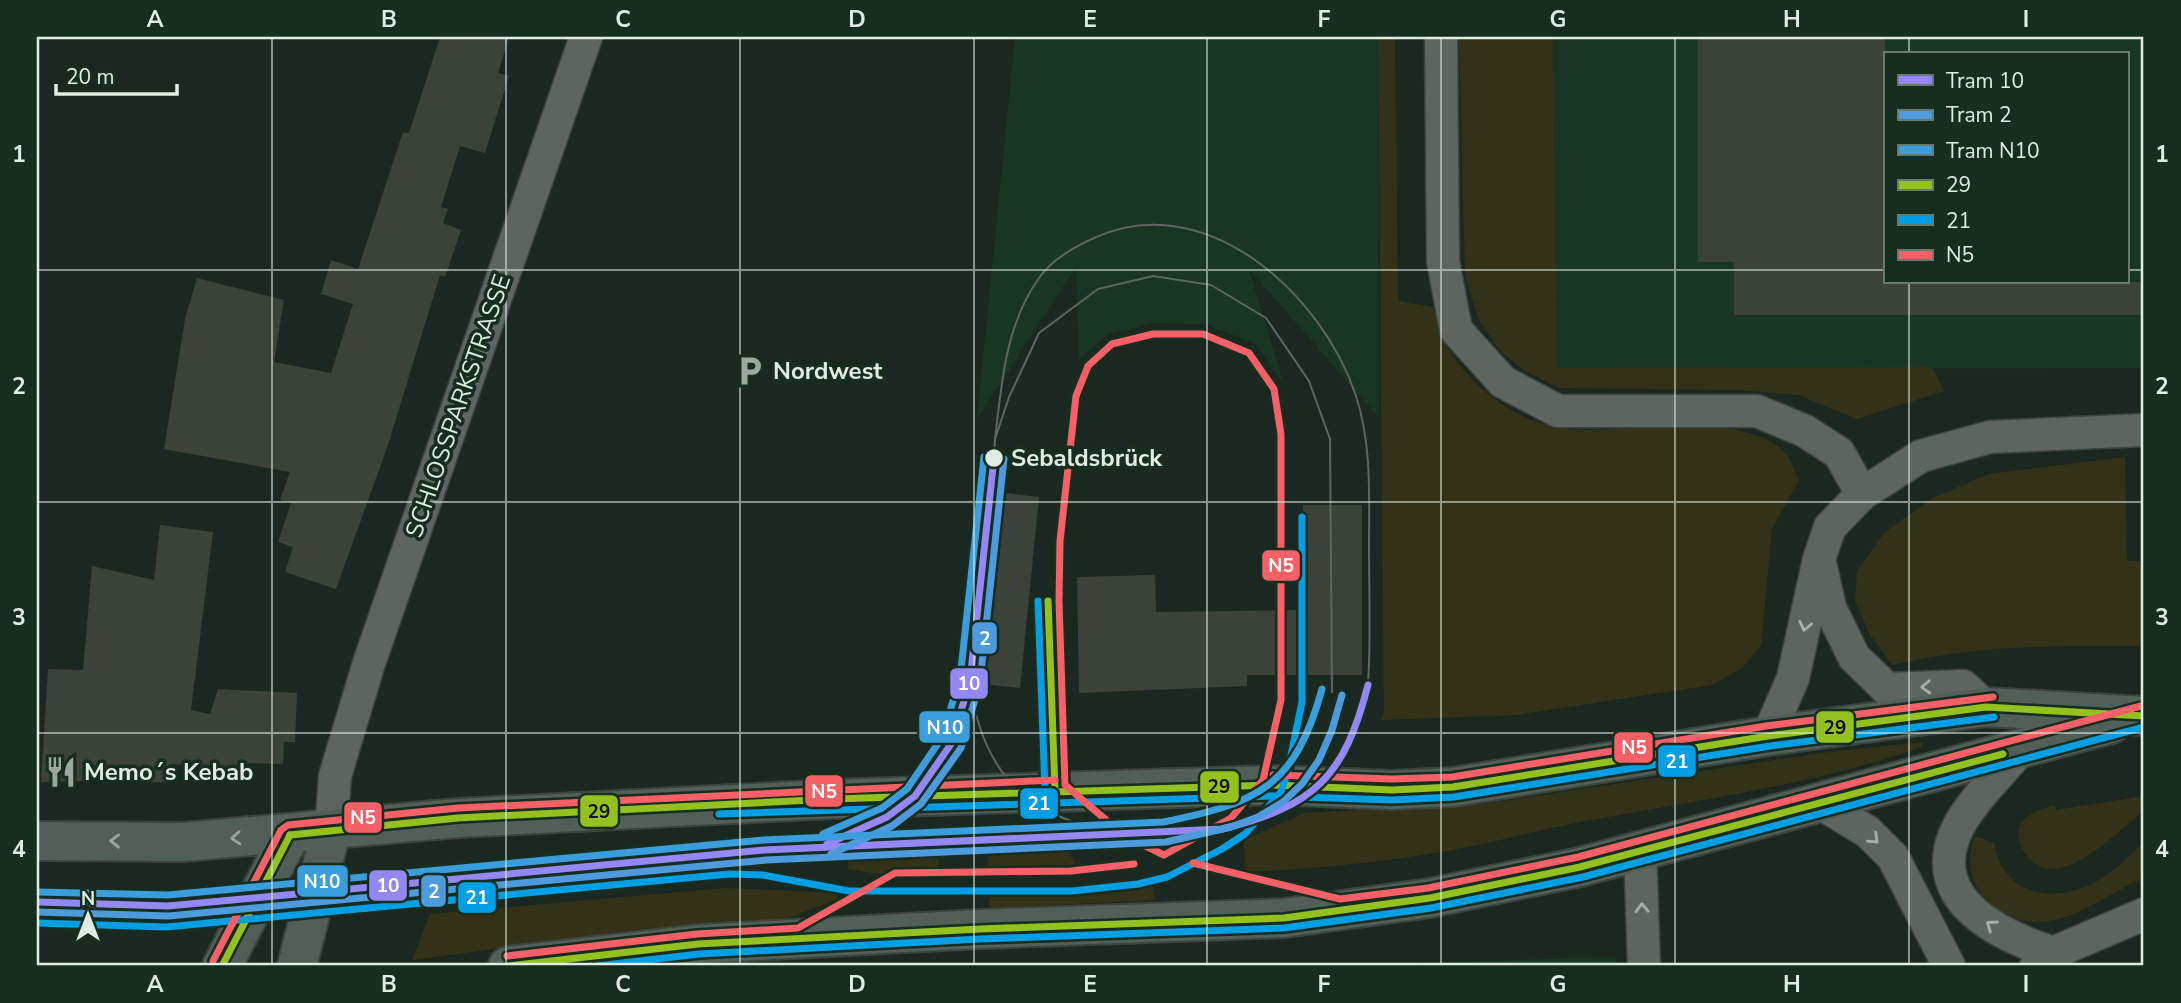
<svg xmlns="http://www.w3.org/2000/svg" width="2181" height="1003" viewBox="0 0 2181 1003" font-family="'Nunito Sans',sans-serif">
<rect width="100%" height="100%" fill="#1b2820"/>
<g fill="#193524" fill-rule="evenodd">
<path d="M1015,37H1378L1379,418L1249,269L1284,385L1256,344L1205,324L1152,323L1108,334L1079,360L1076,267L977,419Z"/>
<path d="M1553,37H2144V368L1557,369ZM1885,54H2127V282H1885Z"/>
<path d="M1616,957V966H1318Z"/>
</g>
<g fill="#333219">
<path d="M1378,37H1395L1398,301L1433,307C1438,321 1442,339 1450,352C1475,390 1520,424 1566,429C1621,435 1752,408 1788,456C1792,463 1795,473 1799,480L1772,529L1761,645L1742,668L1712,685L1516,715L1381,720L1384,712Z"/>
<path d="M1459,37H1553L1557,368L1932,367L1944,391L1857,419L1798,395L1739,390L1560,388L1523,370L1500,351L1479,320L1465,276Z"/>
<path d="M2125,457L2127,561H2144V646C2053,646 1982,644 1892,665L1870,635L1855,601L1857,571L1885,532L1933,498L1989,474Z"/>
<path d="M1921,742L1922,747C1816,784 1701,800 1591,820C1540,829 1491,844 1440,852C1375,863 1311,869 1245,872L1244,840L1304,813L1489,803L1821,753Z"/>
<path d="M2144,796V811C2120,829 2084,868 2052,869C2032,870 2009,840 2022,822C2031,811 2042,809 2055,805L2056,810Z"/>
<path d="M1975,836L1994,843C2003,897 2057,905 2099,880C2116,870 2130,855 2144,842V878C2099,896 2061,937 2009,916C1996,911 1987,904 1980,893C1969,875 1967,856 1975,836Z"/>
<path d="M1066,848L1076,865L989,870L987,850Z"/>
<path d="M939,853L938,872L879,874L848,869V858Z"/>
<path d="M1153,885L1154,900L990,908L989,893Z"/>
<path d="M726,888L840,893L836,900L788,918L648,928L412,960L430,914Z"/>
</g>
<g fill="#3a423a">
<path d="M440,37H509L498,73L509,76L485,153L460,146L441,207L448,209L443,223L461,230L445,277L440,275L388,445L336,589L285,572L293,547L278,542L291,503L280,500L290,472L164,449L185,319L197,278L284,300L274,362L331,373L353,304L321,294L331,260L358,269L403,132L409,133Z"/>
<path d="M1698,37H1885V282H2144V315H1734V262H1698Z"/>
<path d="M999,492L1039,497L1020,688L979,684Z"/>
<path d="M1303,505H1362V675H1247V686L1079,693L1077,577L1155,575L1156,612L1303,610Z"/>
<path d="M160,525L213,532L191,710L210,714L218,689L297,693L295,742H284L283,764L237,763V768L171,764L170,783L117,780L41,782L48,669L83,670L92,566L154,580Z"/>
</g>
<g fill="none" stroke-linecap="round" stroke-linejoin="round">
<defs>
<g id="street">
<path d="M1441,37L1443,261L1456,330L1503,382L1558,411H1757L1805,431L1839,453L1862,494"/>
<path d="M1821,567L1830,608L1854,657L1887,689L1963,686L1986,707"/>
<path d="M1768,736L1793,678L1819,559L1830,527L1862,494L1921,456L1990,437L2144,430"/>
<path d="M2020,750C2001,773 1966,806 1955,834C1927,902 2002,936 2053,953"/>
<path d="M1817,801L1868,832L1893,857L1949,966"/>
<path d="M331,831L335,776L369,663L586,37"/>
<path d="M1640,849L1644,966"/>
<path d="M2036,966L2053,953L2144,914"/>
</g>
<g id="secondary">
<path d="M222,966L290,835"/>
<path d="M297,966L331,831"/>
</g>
<g id="primary">
<path d="M37,841L183,842L458,818L833,799L1273,785L1392,790L1453,787L1768,736L1986,707L2144,716"/>
<path d="M508,966L698,944L980,929L1284,918L1430,898L1580,867L2111,724"/>
</g>
</defs>
<use href="#street" stroke="#3a443d" stroke-width="35"/>
<use href="#secondary" stroke="#3a443d" stroke-width="42"/>
<use href="#primary" stroke="#3a443d" stroke-width="42"/>
<use href="#street" stroke="#5c655f" stroke-width="32"/>
<use href="#secondary" stroke="#515e57" stroke-width="38"/>
<use href="#primary" stroke="#515f59" stroke-width="38"/>
<g stroke="#5d6661" stroke-width="2">
<path d="M995,439C1002,382 1005,326 1039,278C1052,259 1074,247 1094,238C1205,187 1322,293 1356,396C1372,445 1369,496 1369,547C1369,593 1371,639 1368,685"/>
<path d="M994,458L995,439L1009,397L1039,333L1098,289L1153,276L1211,285L1266,318L1309,381L1330,439L1332,692"/>
<path d="M970,681C981,773 1028,819 1119,833"/>
</g>
<defs>
<g id="bus-1">
<path d="M1048,601L1055,790"/>
<path d="M290,835L458,818L833,799L1273,785L1392,790L1453,787L1768,736L1986,707L2144,716"/>
<path d="M222,966L290,835"/>
<path d="M508,966L698,944L980,929L1284,918L1430,898L1580,867L2003,754"/>
</g>
<g id="bus-2">
<path d="M1038,601L1045,790"/>
<path d="M719,814L1273,796L1392,800L1454,797L1770,746L1994,717"/>
<path d="M37,923L166,927L729,874L763,875L849,891H1072L1138,884L1167,877L1222,849L1245,834L1281,792L1288,770L1302,702V517"/>
<path d="M597,966L699,954L980,939L1284,928L1431,908L1583,877L2144,727"/>
</g>
<g id="bus-3">
<path d="M1153,334H1203L1249,353L1274,389L1281,434V700L1263,780L1231,818L1164,855L1125,836L1065,785L1059,601L1060,541L1076,396L1088,366L1112,344Z"/>
<path d="M1273,775L1392,779L1452,777L1766,726L1993,697"/>
<path d="M1193,863L1340,899L1428,888L1578,857L2141,706"/>
<path d="M507,956L697,934L798,928L895,873L1071,871L1134,864"/>
<path d="M213,961L281,830L288,825L458,808L1055,780"/>
</g>
</defs>
<use href="#bus-1" stroke="#162d1f" stroke-width="12"/>
<use href="#bus-2" stroke="#162d1f" stroke-width="12"/>
<use href="#bus-3" stroke="#162d1f" stroke-width="12"/>
<use href="#bus-1" stroke="#95c11f" stroke-width="7"/>
<use href="#bus-2" stroke="#009fe3" stroke-width="7"/>
<use href="#bus-3" stroke="#f86067" stroke-width="7"/>
<defs>
<g id="tram-1">
<path d="M827,844L887,817L915,796L951,744L970,681L994,458"/>
<path d="M37,902L168,906L765,850L1222,829C1314,806 1344,778 1368,685"/>
</g>
<g id="tram-2">
<path d="M831,854L892,826L921,804L961,748L980,682L1004,459"/>
<path d="M37,912L169,916L766,860L1166,842L1231,827L1258,817L1283,802L1302,784L1319,760L1332,730L1342,695"/>
</g>
<g id="tram-3">
<path d="M823,834L882,808L907,789L941,739L960,679L984,457"/>
<path d="M37,892L168,895L764,840L1163,822C1258,803 1295,787 1322,689"/>
</g>
</defs>
<use href="#tram-1" stroke="#162d1f" stroke-width="12"/>
<use href="#tram-2" stroke="#162d1f" stroke-width="12"/>
<use href="#tram-3" stroke="#162d1f" stroke-width="12"/>
<use href="#tram-1" stroke="#9488f6" stroke-width="7"/>
<use href="#tram-2" stroke="#4d9bdd" stroke-width="7"/>
<use href="#tram-3" stroke="#3a9ddc" stroke-width="7"/>
</g>
<defs><path id="oneway-chevron" d="M-2-3.5L2.5 0L-2 3.5" fill="none" stroke-width="1.6" stroke-linecap="round" stroke-linejoin="round" transform="scale(1.75)"/></defs>
<g stroke="#a4b0a8">
<use href="#oneway-chevron" transform="translate(1805 626) rotate(102)"/>
<use href="#oneway-chevron" transform="translate(1926 687) rotate(178)"/>
<use href="#oneway-chevron" transform="translate(1874 839) rotate(43)"/>
<use href="#oneway-chevron" transform="translate(1642 908) rotate(-92)"/>
<use href="#oneway-chevron" transform="translate(1991 925) rotate(-145)"/>
</g>
<g stroke="#98a69e">
<use href="#oneway-chevron" transform="translate(236 838) rotate(176)"/>
<use href="#oneway-chevron" transform="translate(115 841) rotate(-179)"/>
</g>
<path fill="none" stroke="#dfede3" stroke-width="2" stroke-opacity="0.55" d="M272,37V966M506,37V966M740,37V966M974,37V966M1207,37V966M1441,37V966M1675,37V966M1909,37V54M37,270H1885M2127,270H2144M1909,282V966M37,502H2144M37,733H2144"/>
<defs>
<symbol id="parking-bare" viewBox="-9 -9 18 18"><path d="M-3.5-5.5H1a3.5 3.5 0 0 1 0 7H-1V5.5H-3.5ZM-1-3.4V-.6H.8a1.4 1.4 0 0 0 0-2.8Z" fill="#9aa89f" stroke="#162d1f" stroke-width="2.5" paint-order="stroke"/></symbol>
<symbol id="restaurant-bare" viewBox="-9 -9 18 18"><path d="M-5-6h1v4h1v-4h1v4h1v-4h1v5L-1.5 .5V6h-2V.5L-5-1ZM5-6V6H3V1.5H1.5Q1.5-4 5-6Z" fill="#9aa89f" stroke="#162d1f" stroke-width="2.5" paint-order="stroke"/></symbol>
</defs>
<g fill-rule="evenodd">
<use href="#parking-bare" x="728" y="349" width="44" height="44"/>
<use href="#restaurant-bare" x="39" y="750" width="44" height="44"/>
</g>
<circle fill="#dfede3" stroke="#162d1f" stroke-width="2.5" cx="994" cy="458" r="10"/>
<g text-anchor="middle" dominant-baseline="central" stroke-width="7" stroke-linejoin="round" paint-order="stroke">
<g font-size="24" font-weight="bold" fill="#dfede3" stroke="#162d1f" text-anchor="start">
<text x="773" y="371">Nordwest</text>
<text x="84" y="772">Memo´s Kebab</text>
</g>
<g font-size="24" fill="#dfede3" stroke="#162d1f">
<text transform="translate(458 406) rotate(-71)">SCHLOSSPARKSTRASSE</text>
</g>
<g font-size="24" font-weight="bold" fill="#dfede3" stroke="#162d1f" text-anchor="start">
<text x="1011" y="458">Sebaldsbrück</text>
</g>
</g>
<g stroke="#162d1f" stroke-width="2.5">
<rect x="1261" y="549" width="40" height="33" rx="7" fill="#f86067"/>
<rect x="971" y="621" width="27" height="34" rx="7" fill="#4d9bdd"/>
<rect x="949" y="667" width="40" height="33" rx="7" fill="#9488f6"/>
<rect x="1815" y="710" width="40" height="34" rx="7" fill="#95c11f"/>
<rect x="918" y="710" width="53" height="34" rx="7" fill="#3a9ddc"/>
<rect x="1613" y="731" width="41" height="33" rx="7" fill="#f86067"/>
<rect x="1657" y="744" width="40" height="34" rx="7" fill="#009fe3"/>
<rect x="1199" y="770" width="41" height="34" rx="7" fill="#95c11f"/>
<rect x="804" y="774" width="40" height="34" rx="7" fill="#f86067"/>
<rect x="1019" y="787" width="40" height="33" rx="7" fill="#009fe3"/>
<rect x="579" y="794" width="40" height="34" rx="7" fill="#95c11f"/>
<rect x="343" y="801" width="40" height="33" rx="7" fill="#f86067"/>
<rect x="296" y="864" width="53" height="34" rx="7" fill="#3a9ddc"/>
<rect x="368" y="869" width="40" height="33" rx="7" fill="#9488f6"/>
<rect x="420" y="874" width="27" height="34" rx="7" fill="#4d9bdd"/>
<rect x="457" y="881" width="40" height="33" rx="7" fill="#009fe3"/>
</g>
<g font-size="19" text-anchor="middle" font-weight="bold" fill="#fff">
<text x="1281" y="572">N5</text>
<text x="985" y="645">2</text>
<text x="969" y="690">10</text>
<text x="945" y="734">N10</text>
<text x="1634" y="754">N5</text>
<text x="1677" y="768">21</text>
<text x="824" y="798">N5</text>
<text x="1039" y="810">21</text>
<text x="363" y="824">N5</text>
<text x="322" y="888">N10</text>
<text x="388" y="892">10</text>
<text x="434" y="898">2</text>
<text x="477" y="904">21</text>
</g>
<g font-size="19" text-anchor="middle" font-weight="bold" fill="#111">
<text x="1835" y="734">29</text>
<text x="1219" y="793">29</text>
<text x="599" y="818">29</text>
</g>
<rect width="2181" height="1003" fill="none" stroke="#162d1f" stroke-width="77"/>
<rect x="1884" y="52" width="245" height="231" fill="#162d1f" stroke="#667a6d" stroke-width="2"/>
<rect x="1898" y="75" width="35" height="10" fill="#9488f6" stroke="#667a6d" stroke-width="2"/>
<text x="1946" y="88" font-size="21" fill="#dfede3">Tram 10</text>
<rect x="1898" y="110" width="35" height="10" fill="#4d9bdd" stroke="#667a6d" stroke-width="2"/>
<text x="1946" y="122" font-size="21" fill="#dfede3">Tram 2</text>
<rect x="1898" y="145" width="35" height="10" fill="#3a9ddc" stroke="#667a6d" stroke-width="2"/>
<text x="1946" y="158" font-size="21" fill="#dfede3">Tram N10</text>
<rect x="1898" y="180" width="35" height="10" fill="#95c11f" stroke="#667a6d" stroke-width="2"/>
<text x="1946" y="192" font-size="21" fill="#dfede3">29</text>
<rect x="1898" y="215" width="35" height="10" fill="#009fe3" stroke="#667a6d" stroke-width="2"/>
<text x="1946" y="228" font-size="21" fill="#dfede3">21</text>
<rect x="1898" y="250" width="35" height="10" fill="#f86067" stroke="#667a6d" stroke-width="2"/>
<text x="1946" y="262" font-size="21" fill="#dfede3">N5</text>
<g transform="translate(88 915)" stroke="#162d1f" stroke-width="5" paint-order="stroke">
<path d="M0-5L12 26L0 18L-12 26Z" fill="#dfede3"/>
<text y="-10" font-size="19" font-weight="bold" text-anchor="middle" fill="#dfede3">N</text>
</g>
<path d="M56 84v10h121v-10" fill="none" stroke="#dfede3" stroke-width="3.5"/>
<text x="66" y="84" font-size="21" fill="#dfede3" stroke="#162d1f" stroke-width="5" paint-order="stroke">20 m</text>
<rect x="38" y="38" width="2104" height="926" fill="none" stroke="#dfede3" stroke-width="2.5"/>
<g font-size="23" text-anchor="middle" font-weight="bold" fill="#dfede3">
<text x="155" y="27">A</text>
<text x="389" y="27">B</text>
<text x="623" y="27">C</text>
<text x="857" y="27">D</text>
<text x="1090" y="27">E</text>
<text x="1324" y="27">F</text>
<text x="1558" y="27">G</text>
<text x="1792" y="27">H</text>
<text x="2026" y="27">I</text>
<text x="19" y="162">1</text>
<text x="2162" y="162">1</text>
<text x="19" y="394">2</text>
<text x="2162" y="394">2</text>
<text x="19" y="625">3</text>
<text x="2162" y="625">3</text>
<text x="19" y="857">4</text>
<text x="2162" y="857">4</text>
<text x="155" y="992">A</text>
<text x="389" y="992">B</text>
<text x="623" y="992">C</text>
<text x="857" y="992">D</text>
<text x="1090" y="992">E</text>
<text x="1324" y="992">F</text>
<text x="1558" y="992">G</text>
<text x="1792" y="992">H</text>
<text x="2026" y="992">I</text>
</g>
</svg>
